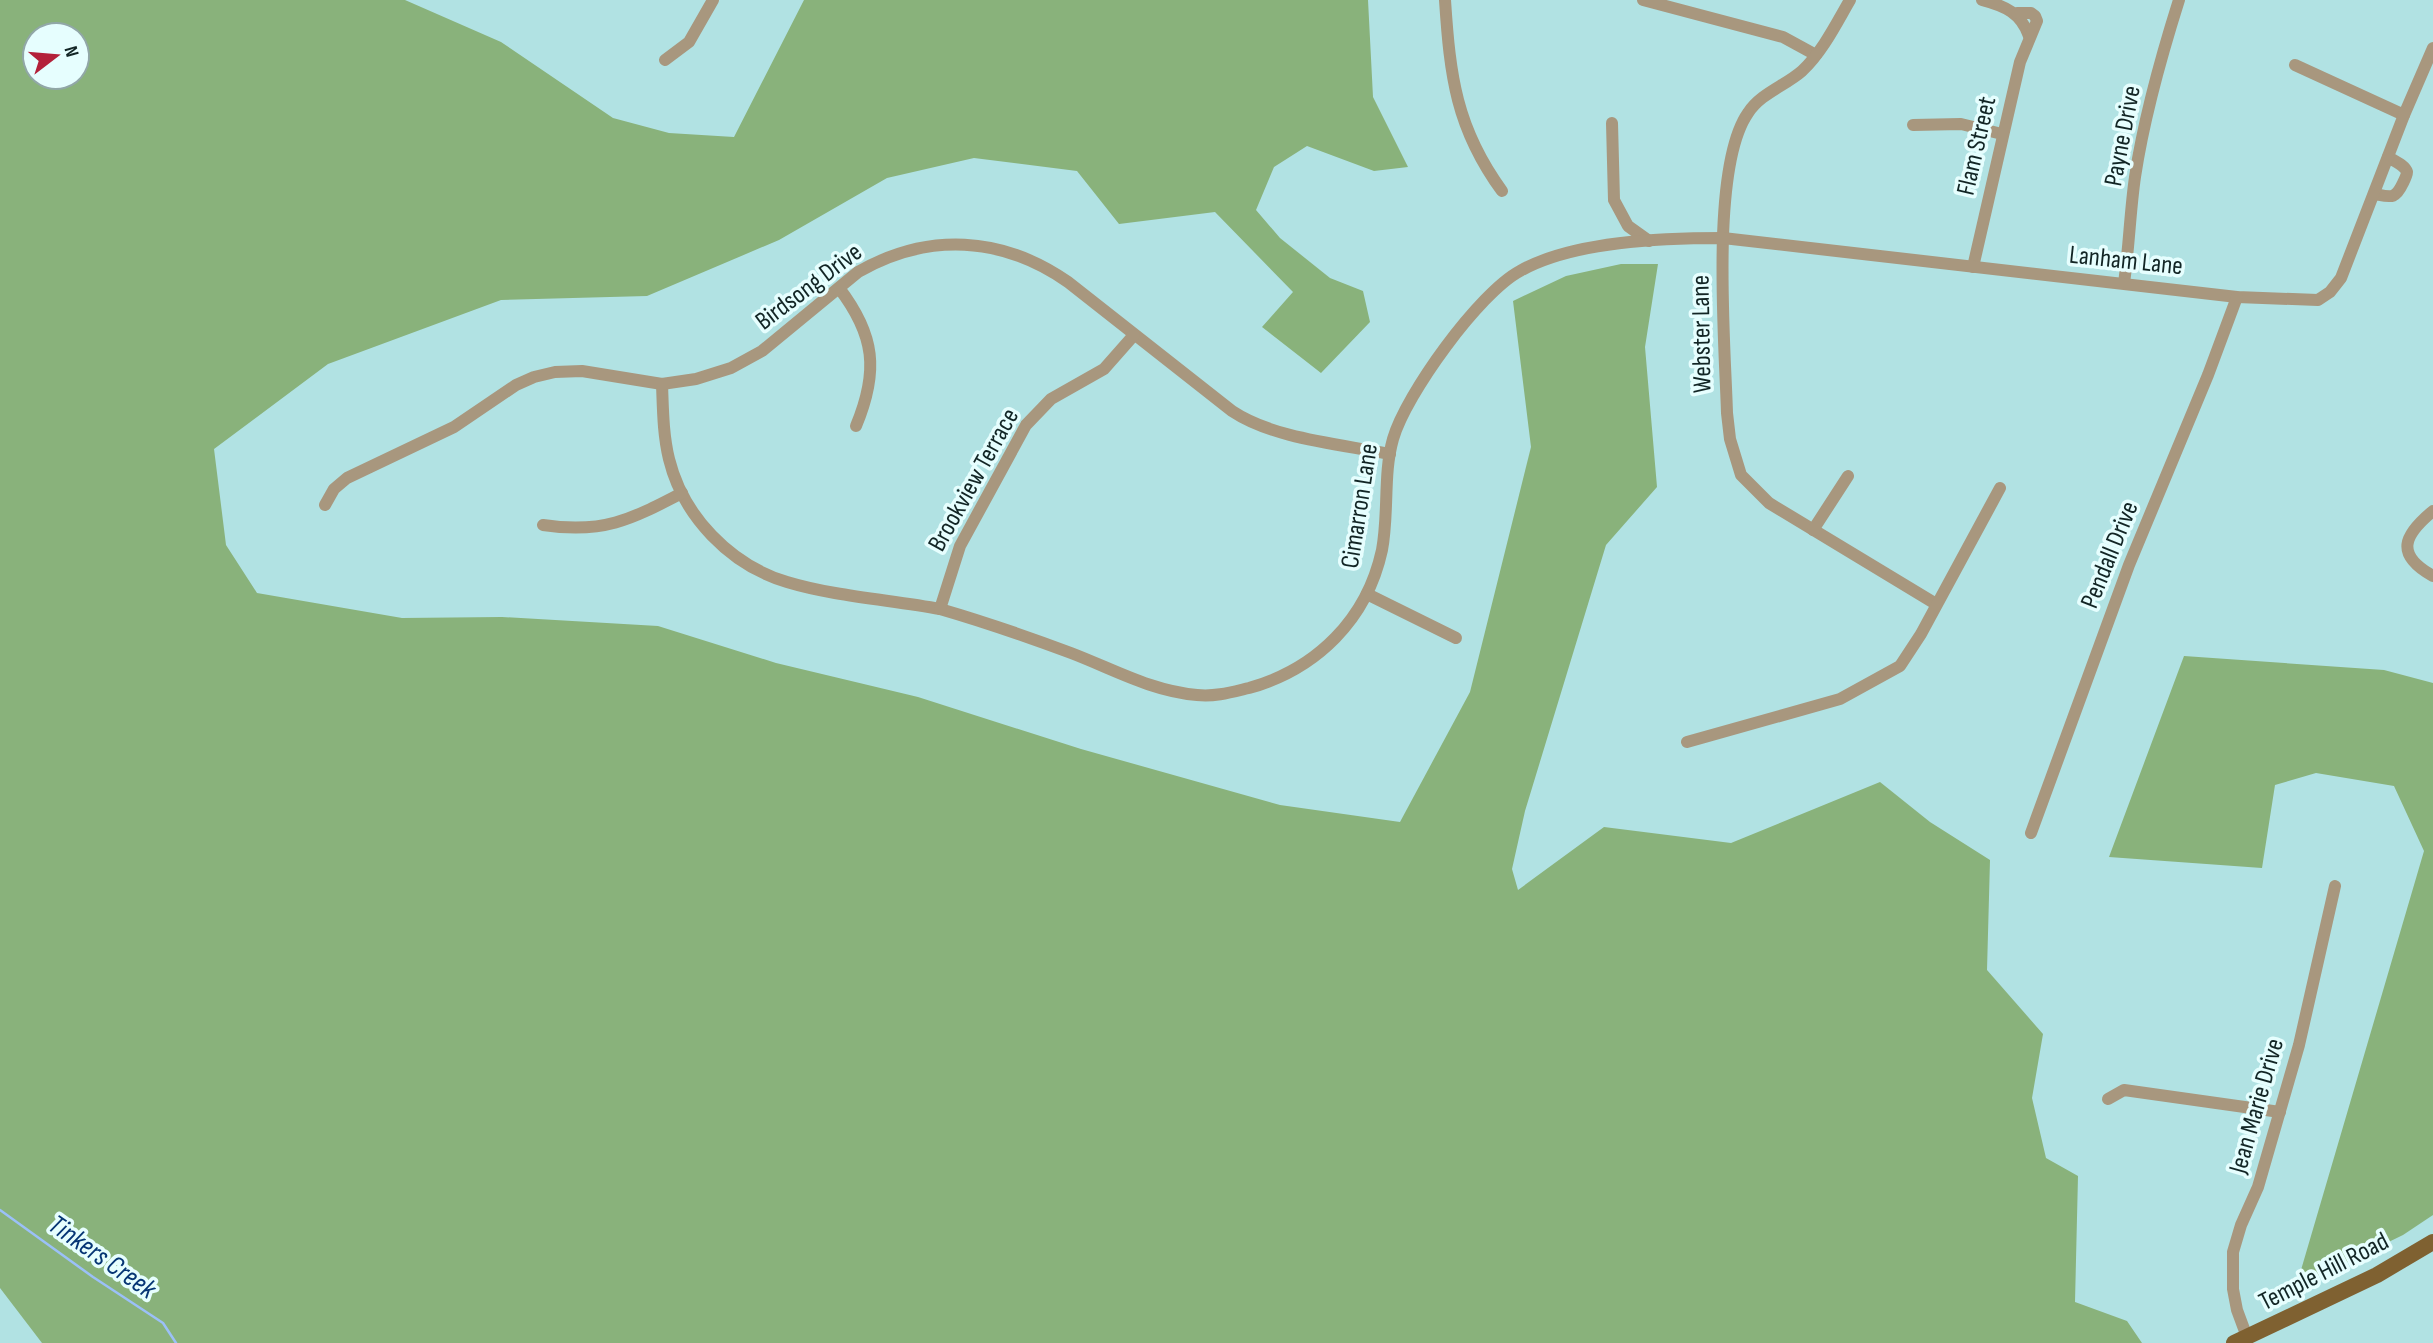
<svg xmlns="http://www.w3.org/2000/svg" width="2433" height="1343" viewBox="0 0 2433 1343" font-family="'Sofia Sans Condensed',sans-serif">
<rect width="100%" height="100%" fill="#b1e2e3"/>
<g fill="#89b27b" fill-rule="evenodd">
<path d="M0,0H405L501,42L613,118L669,133L734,137L804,0H1368L1373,97L1408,167L1374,171L1307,146L1274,167L1256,210L1280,238L1330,278L1363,291L1370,322L1321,373L1262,327L1293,292L1215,212L1119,224L1077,171L974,158L887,178L779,240L647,296L501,300L328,364L214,449L226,545L257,593L402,618L502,617L658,626L776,663L918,697L1081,749L1280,805L1400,822L1470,692L1531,447L1513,301L1566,276L1621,264H1658L1645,347L1657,487L1606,545L1525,811L1512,869L1518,890L1604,827L1731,843L1880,782L1930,822L1990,860L1987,970L2043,1034L2032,1098L2046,1158L2078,1176L2075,1302L2127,1321L2142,1343H42L0,1288ZM77,35V77H35V35Z"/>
<path d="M2184,656L2384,670L2433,683V1215L2403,1235L2296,1287L2424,851L2394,786L2316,773L2275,785L2262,868L2109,857Z"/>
</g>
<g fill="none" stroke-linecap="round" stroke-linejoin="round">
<path stroke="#9bc0f8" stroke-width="2.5" d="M0,1210L93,1277L163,1323L176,1343"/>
<g stroke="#a8977e" stroke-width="12">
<path d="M1445,0C1450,76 1456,128 1502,191"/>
<path d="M1643,0L1783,37L1816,55"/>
<path d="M1850,0C1836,24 1823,51 1802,71C1785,86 1761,93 1748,113C1710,167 1725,344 1727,413L1730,439L1741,475L1769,503L1936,604"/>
<path d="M1982,0C2005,6 2021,13 2029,36"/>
<path d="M665,60L689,42L713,0"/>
<path d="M2295,65L2404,115"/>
<path d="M1612,123L1614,200L1628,226L1649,241"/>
<path d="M1913,125L1961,124L2002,134"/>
<path d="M2374,194C2391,197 2395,200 2403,183C2404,181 2407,175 2407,172C2405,165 2394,161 2388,157"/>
<path d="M1973,267L2020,62L2037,21L2035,16L2031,13H2017"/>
<path d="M2124,283C2129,248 2130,212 2135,177C2144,117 2161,57 2179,0"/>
<path d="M839,288C875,335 879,371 856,426"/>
<path d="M662,384C663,410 663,434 669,459C683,516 730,565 787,582C833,596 891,600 940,609C985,622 1028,637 1071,653C1113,669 1151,691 1197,695C1215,697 1232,692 1249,688C1317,669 1367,619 1382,550C1389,513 1383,474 1393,439C1406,394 1479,293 1520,271C1573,241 1663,238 1723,238L2237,297L2318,300L2330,292L2341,278L2404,115L2433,48"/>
<path d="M325,505L334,489L347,478L454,427L516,385L534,377L555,372L582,371L662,384L696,379L731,368L762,351L858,272C928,232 1002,236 1068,282L1232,411C1274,439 1340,444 1390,454"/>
<path d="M2433,511C2404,535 2394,554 2433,576"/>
<path d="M543,525C603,534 630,520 682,493"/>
<path d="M1813,530L1848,476"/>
<path d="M1367,594L1456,638"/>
<path d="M940,609L960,546L1026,425L1051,399L1104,369L1134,335"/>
<path d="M1687,742L1840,699L1900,666L1921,634L2000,488"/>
<path d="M2031,833L2129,565L2208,375L2237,297"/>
<path d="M2108,1099L2124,1090L2280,1112"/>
<path d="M2247,1337L2237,1310L2233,1289V1252L2241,1225L2258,1187L2299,1045L2335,886"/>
</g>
<path stroke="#7f6131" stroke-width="16" d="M2234,1343L2377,1275L2433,1242"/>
</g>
<g text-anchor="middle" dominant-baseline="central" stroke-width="7" stroke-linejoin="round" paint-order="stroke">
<g font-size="26" fill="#122525" stroke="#e6fefe">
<text transform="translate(2123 136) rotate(-79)">Payne Drive</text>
<text transform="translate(1977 146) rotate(-77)">Flam Street</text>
<text transform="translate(2126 261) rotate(6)">Lanham Lane</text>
<text transform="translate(809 287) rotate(-37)">Birdsong Drive</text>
<text transform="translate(1702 334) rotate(-91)">Webster Lane</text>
<text transform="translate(974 480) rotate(-61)">Brookview Terrace</text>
<text transform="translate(1360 506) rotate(-81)">Cimarron Lane</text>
<text transform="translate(2110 555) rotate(-68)">Pendall Drive</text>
<text transform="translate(2257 1106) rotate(-74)">Jean Marie Drive</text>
<text transform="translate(2324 1272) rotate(-27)">Temple Hill Road</text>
</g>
<g font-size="28" font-style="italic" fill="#053574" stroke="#e6fefe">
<text transform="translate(102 1257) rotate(35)">Tinkers Creek</text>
</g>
</g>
<g transform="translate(56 56) rotate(74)"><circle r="33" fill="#e6fefe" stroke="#91a7a7" stroke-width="2"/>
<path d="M0-5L12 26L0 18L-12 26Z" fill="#b3213a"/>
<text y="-10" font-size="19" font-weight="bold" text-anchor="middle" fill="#122525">N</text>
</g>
</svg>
